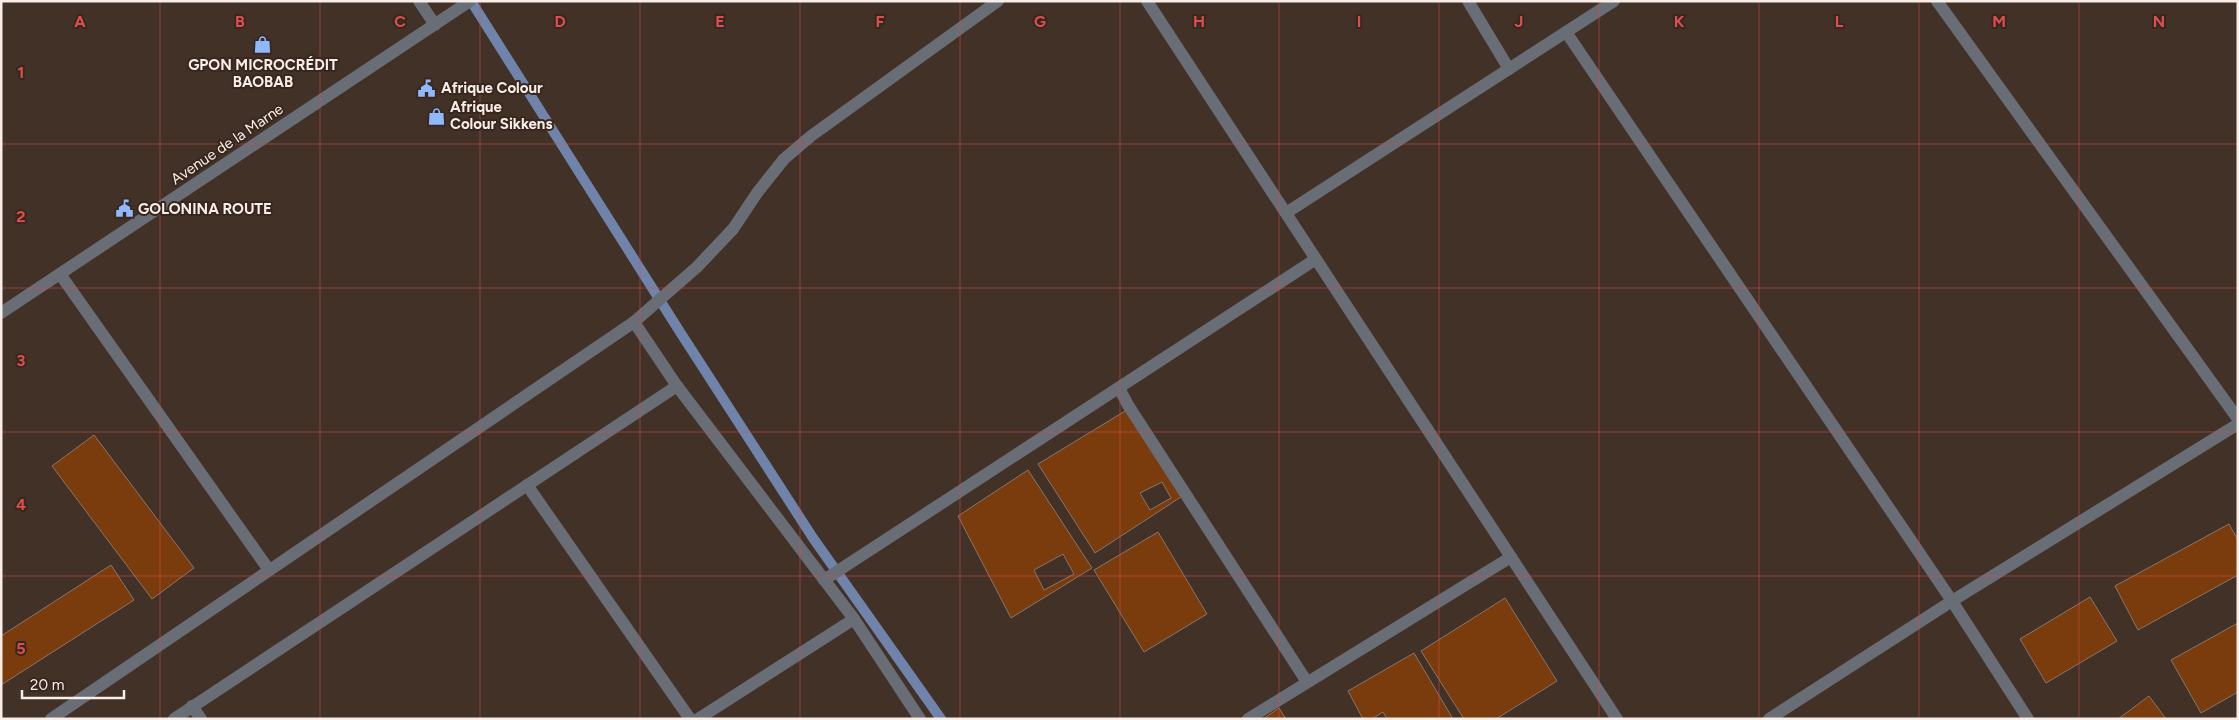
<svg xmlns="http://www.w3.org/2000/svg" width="2239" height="720" viewBox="0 0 2239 720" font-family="Figtree,sans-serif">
<rect width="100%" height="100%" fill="#423127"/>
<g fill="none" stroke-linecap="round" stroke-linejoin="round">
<path stroke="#7084ab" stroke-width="10" d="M471,1L680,332L813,538L941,719"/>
</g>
<g fill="#7a3c0c" stroke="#89756a" fill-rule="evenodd">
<path d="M1130,408L1184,495L1095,553L1038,464ZM1162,482L1171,498L1150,510L1140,493Z"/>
<path d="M94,435L194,568L152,599L52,466Z"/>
<path d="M1028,470L1092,568L1011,618L958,516ZM1063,554L1074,574L1044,590L1034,570Z"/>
<path d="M2229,524L2238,540V575L2138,630L2115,586Z"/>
<path d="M1158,532L1207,614L1144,652L1094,570Z"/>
<path d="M111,565L134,600L1,685V636Z"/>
<path d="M2090,597L2117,641L2046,683L2020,639Z"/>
<path d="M1505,598L1557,681L1496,719H1464L1421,651Z"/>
<path d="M2238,623V692L2201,713L2171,660Z"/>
<path d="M1414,653L1453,719H1387L1383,712L1372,719H1363L1348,691Z"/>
<path d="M2149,696L2166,719H2118Z"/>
<path d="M1279,708L1286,719H1263Z"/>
</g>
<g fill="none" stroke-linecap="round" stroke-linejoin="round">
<g stroke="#696d75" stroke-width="12">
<path d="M419,1L435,25"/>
<path d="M1147,1L1617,719"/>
<path d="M1468,1L1509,69"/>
<path d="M1937,1L2238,419"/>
<path d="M1566,32L1952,601L2028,719"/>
<path d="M1286,213L1614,1"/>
<path d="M60,274L269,570"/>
<path d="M1,313L470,1"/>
<path d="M634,322L677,386L854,619L920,719"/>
<path d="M1119,388L1128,405L1307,682"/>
<path d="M527,485L690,719"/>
<path d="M824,580L1316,259"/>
<path d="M192,706L201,719"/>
<path d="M51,719L634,322L697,267L733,229L757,193L784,159L811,136L998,1"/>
<path d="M174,719L677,386"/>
<path d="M698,719L854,619"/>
<path d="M1248,719L1511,557"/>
<path d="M1769,719L1952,601L2238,424"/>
</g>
</g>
<path fill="none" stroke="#dd4f4e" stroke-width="1" stroke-opacity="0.55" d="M160,1V719M320,1V719M480,1V719M640,1V719M800,1V719M960,1V719M1120,1V719M1279,1V719M1439,1V719M1599,1V719M1759,1V719M1919,1V719M2079,1V719M1,144H2238M1,288H2238M1,432H2238M1,576H2238"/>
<defs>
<symbol id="shop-bare" viewBox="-9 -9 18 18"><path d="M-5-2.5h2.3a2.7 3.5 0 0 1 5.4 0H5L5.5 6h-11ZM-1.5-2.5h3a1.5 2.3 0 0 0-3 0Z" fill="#90b8fd" stroke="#38271e" stroke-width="2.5" paint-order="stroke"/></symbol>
<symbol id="civic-bare" viewBox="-9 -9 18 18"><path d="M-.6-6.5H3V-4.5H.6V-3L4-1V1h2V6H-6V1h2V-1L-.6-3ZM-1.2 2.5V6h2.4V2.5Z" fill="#90b8fd" stroke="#38271e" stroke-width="2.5" paint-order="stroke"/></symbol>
</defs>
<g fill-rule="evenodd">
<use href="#shop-bare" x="250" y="32" width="25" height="25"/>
<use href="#civic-bare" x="414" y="76" width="25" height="25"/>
<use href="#shop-bare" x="424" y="104" width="25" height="25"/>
<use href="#civic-bare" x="112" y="196" width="25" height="25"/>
</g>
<g text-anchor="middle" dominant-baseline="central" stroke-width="4" stroke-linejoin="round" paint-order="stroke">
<g font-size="15" font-weight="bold" fill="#f8ede7" stroke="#38271e" text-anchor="start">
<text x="263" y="65" text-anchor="middle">GPON MICROCRÉDIT<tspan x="263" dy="17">BAOBAB</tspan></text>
<text x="441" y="88">Afrique Colour</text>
<text x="450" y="107">Afrique<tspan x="450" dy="17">Colour Sikkens</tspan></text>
<text x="138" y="209">GOLONINA ROUTE</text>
</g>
<g font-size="15" fill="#f8ede7" stroke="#38271e">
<text transform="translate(227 144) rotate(-34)">Avenue de la Marne</text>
</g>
</g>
<g font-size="16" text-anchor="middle" font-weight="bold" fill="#dd4f4e" stroke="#38271e" stroke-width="4" stroke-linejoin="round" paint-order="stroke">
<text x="80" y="27">A</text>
<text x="240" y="27">B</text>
<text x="400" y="27">C</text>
<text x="560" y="27">D</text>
<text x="720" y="27">E</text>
<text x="880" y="27">F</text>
<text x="1040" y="27">G</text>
<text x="1199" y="27">H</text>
<text x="1359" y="27">I</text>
<text x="1519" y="27">J</text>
<text x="1679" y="27">K</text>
<text x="1839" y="27">L</text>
<text x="1999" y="27">M</text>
<text x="2159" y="27">N</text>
<text x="21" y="78">1</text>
<text x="21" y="222">2</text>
<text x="21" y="366">3</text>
<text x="21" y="510">4</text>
<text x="21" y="654">5</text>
</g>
<rect width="2239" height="720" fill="none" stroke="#f8ede7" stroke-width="5"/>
<path d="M22 690v8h102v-8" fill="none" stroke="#f8ede7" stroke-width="2.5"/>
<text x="30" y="690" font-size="15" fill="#f8ede7" stroke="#38271e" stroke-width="4" paint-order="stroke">20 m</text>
</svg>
